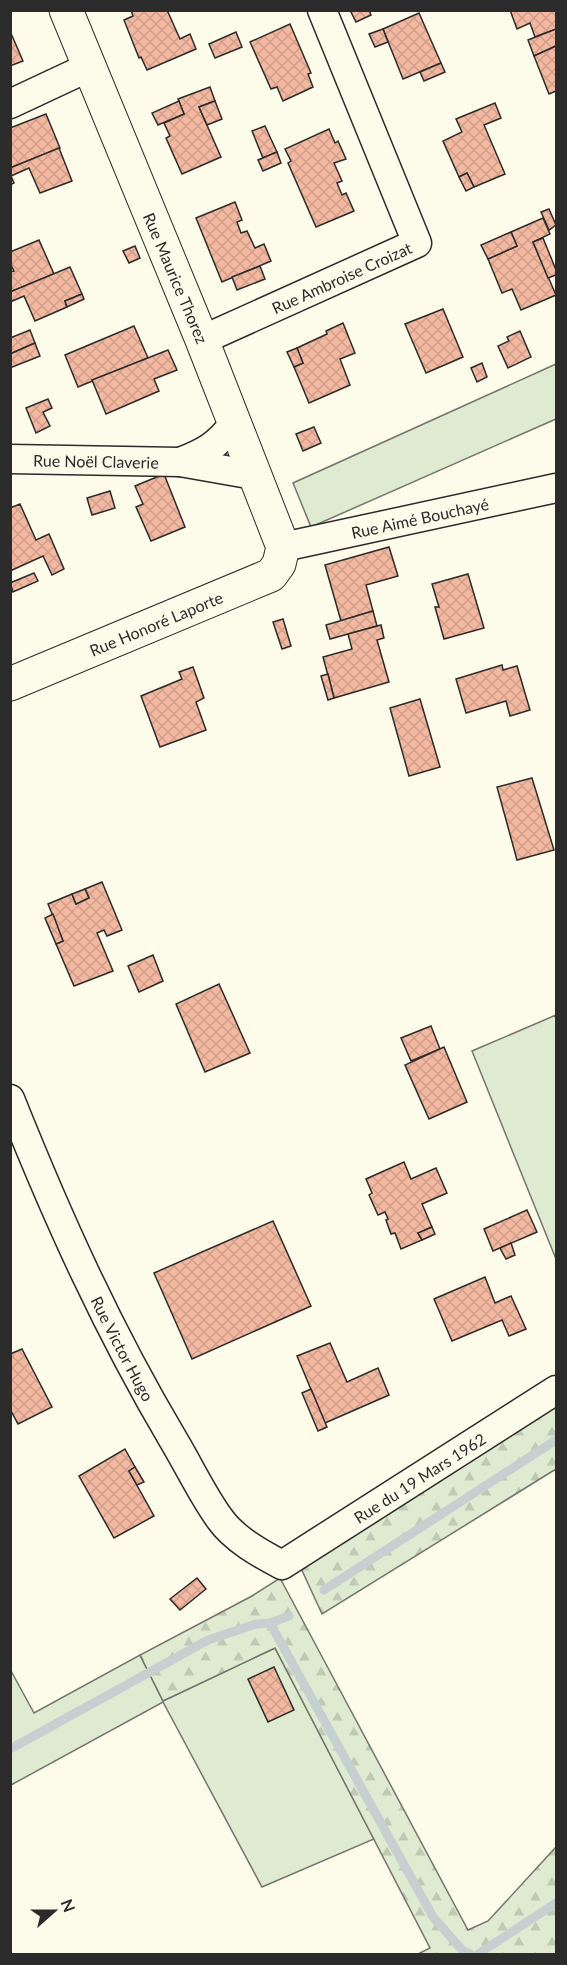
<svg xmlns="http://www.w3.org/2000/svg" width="567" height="1965" viewBox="0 0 567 1965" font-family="Lato,sans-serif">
<defs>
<pattern id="forest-firs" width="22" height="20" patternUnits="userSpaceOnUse" patternTransform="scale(1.5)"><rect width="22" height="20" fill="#deebd1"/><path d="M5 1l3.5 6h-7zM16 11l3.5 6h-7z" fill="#bfcab4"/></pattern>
<pattern id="building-cross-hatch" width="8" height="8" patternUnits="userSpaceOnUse" patternTransform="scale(1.5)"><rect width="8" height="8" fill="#f2b8a0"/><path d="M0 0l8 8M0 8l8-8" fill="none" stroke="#d09e8a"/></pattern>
</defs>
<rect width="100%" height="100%" fill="#fdfbea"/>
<g fill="#deebd1" stroke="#74746e" stroke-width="1.5">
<path d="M556,364V419L311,527L293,483Z"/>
<path d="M556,1015V1259L472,1051Z"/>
<path d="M275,1648L374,1839L262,1887L163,1702L11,1785L10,1669L34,1713L140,1655L163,1701Z"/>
</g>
<g fill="url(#forest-firs)" stroke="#74746e" stroke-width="1.5">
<path d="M556,1405V1469L322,1614L300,1566Z"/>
<path d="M280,1578L468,1930L488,1921L556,1847V1954H418L430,1948L275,1648L163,1701L140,1655L252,1596Z"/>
</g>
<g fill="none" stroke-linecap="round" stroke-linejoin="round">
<g stroke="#c7d0d0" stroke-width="9">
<path d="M324,1590L556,1440"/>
<path d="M289,1616L270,1623L433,1917L463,1951L470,1954"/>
<path d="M10,1749L208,1640L256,1624L270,1623"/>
<path d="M478,1954L556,1903"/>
</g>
</g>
<g fill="url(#building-cross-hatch)" stroke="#2b2b2b" stroke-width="1.5">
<path d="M131,10H167L180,39L190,34L196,49L147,70L141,57L139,58L124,20L133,16Z"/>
<path d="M355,10H369L371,15L356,22L351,12Z"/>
<path d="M510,10H556V29L535,37L530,23L517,29Z"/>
<path d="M419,13L441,63L403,79L383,29Z"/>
<path d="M290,24L311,73L308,74L313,87L283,101L277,87L271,89L250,42Z"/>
<path d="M383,29L388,42L375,47L369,34Z"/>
<path d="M556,29V46L534,56L528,40Z"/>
<path d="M10,31L23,61L10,66Z"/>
<path d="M236,32L242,47L215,58L209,44Z"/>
<path d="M556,46V91L549,94L534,56Z"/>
<path d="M441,63L445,72L424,81L420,72Z"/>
<path d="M210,87L215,101L199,107L221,157L182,174L166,138L170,136L164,123L184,114L178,99Z"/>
<path d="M179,101L184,114L158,125L152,113Z"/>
<path d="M215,101L222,119L207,125L199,107Z"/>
<path d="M495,103L501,118L484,125L505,174L474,187L467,173L459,177L443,141L462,132L456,119Z"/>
<path d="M46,114L60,148L10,168V128Z"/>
<path d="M265,126L277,152L263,158L252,131Z"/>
<path d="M329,129L335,143L338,141L346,159L334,163L342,181L337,183L342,195L346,193L354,211L316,227L288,163L291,161L285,149Z"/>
<path d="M59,148L72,181L40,193L29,168L11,176L14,183L10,185V168Z"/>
<path d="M277,152L281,163L263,171L258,160Z"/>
<path d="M467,173L474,187L466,191L459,177Z"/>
<path d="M235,202L242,220L237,222L241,233L247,231L255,248L264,244L271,261L222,282L196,218Z"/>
<path d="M549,209L556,225L549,230L541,212Z"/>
<path d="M543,218L550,234L533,242L556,295L521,310L512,289L502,293L488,259L517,246L511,232Z"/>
<path d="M511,232L517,246L488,259L481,245Z"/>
<path d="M543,238L556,270V275L548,278L533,242Z"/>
<path d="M39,240L54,274L10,292V272L14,271L10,263V252Z"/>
<path d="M135,246L140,258L129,263L123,251Z"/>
<path d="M260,266L265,279L237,290L232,277Z"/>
<path d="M70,267L82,294L65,301L67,307L35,321L24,296L10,302V292Z"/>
<path d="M82,294L84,299L67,307L65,301Z"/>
<path d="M443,309L463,357L426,373L405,324Z"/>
<path d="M343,323L355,353L340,359L350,385L309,403L294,367L303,363L297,348L327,334L326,331Z"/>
<path d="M134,326L148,358L78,387L65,355Z"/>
<path d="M30,330L35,343L10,354V338Z"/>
<path d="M520,331L531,357L508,368L498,346L509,341L507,337Z"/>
<path d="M35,343L40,356L10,368V354Z"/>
<path d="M297,348L303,363L294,367L287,352Z"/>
<path d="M168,350L177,370L154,379L159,391L106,414L92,380Z"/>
<path d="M482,363L487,377L477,382L471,368Z"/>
<path d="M48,399L52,408L43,412L50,426L36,433L26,408Z"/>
<path d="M314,427L321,443L303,451L296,434Z"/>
<path d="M164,474L185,527L151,541L136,507L143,504L135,486Z"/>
<path d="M110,491L115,508L92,515L87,498Z"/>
<path d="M20,504L36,540L49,534L64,569L52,575L43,556L10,571V508Z"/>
<path d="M389,547L398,576L366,585L373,611L341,621L325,565Z"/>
<path d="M34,573L38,581L13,592L10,583Z"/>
<path d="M468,574L484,628L444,639L435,607H439L432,584Z"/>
<path d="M373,611L377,626L330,639L326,625Z"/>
<path d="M283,619L291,646L282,649L273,622Z"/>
<path d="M381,625L384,638L377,640L389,682L334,698L323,657L352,649L348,634Z"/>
<path d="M502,665L503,670L517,666L530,710L510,716L506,701L466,713L456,679Z"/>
<path d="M193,667L204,698L196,702L206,730L160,747L141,696L182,679L179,672Z"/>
<path d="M328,674L334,698L328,700L321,676Z"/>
<path d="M420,699L440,767L409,776L390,708Z"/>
<path d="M532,778L554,850L517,860L497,787Z"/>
<path d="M102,882L122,930L107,936L104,930L97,933L113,971L74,986L56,944L63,941L48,904L72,894L76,904L89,898L85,889Z"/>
<path d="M85,889L89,898L76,904L72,894Z"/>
<path d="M53,914L63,941L56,944L45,918Z"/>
<path d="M153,955L163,981L139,992L128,966Z"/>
<path d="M219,984L250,1053L205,1072L176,1004Z"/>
<path d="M431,1026L440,1049L411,1061L401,1038Z"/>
<path d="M444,1047L467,1102L429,1119L405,1065Z"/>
<path d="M404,1162L411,1179L436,1168L447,1193L422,1204L432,1227L418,1233L422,1240L401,1249L395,1233L391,1234L386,1220L388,1219L385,1212L378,1215L369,1195L372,1193L366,1179Z"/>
<path d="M527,1210L537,1232L493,1251L484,1229Z"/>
<path d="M273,1221L311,1306L192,1359L154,1273Z"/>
<path d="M432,1227L435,1234L422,1240L418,1233Z"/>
<path d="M511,1243L515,1255L506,1259L500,1248Z"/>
<path d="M485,1277L495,1303L511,1296L526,1329L509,1336L502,1320L452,1341L434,1299Z"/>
<path d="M330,1343L347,1382L378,1368L389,1395L325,1423L297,1356Z"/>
<path d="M22,1349L52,1407L18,1424L10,1409V1354Z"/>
<path d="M311,1389L327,1427L318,1431L302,1393Z"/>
<path d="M125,1449L135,1467L129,1471L154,1516L114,1538L79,1476Z"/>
<path d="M135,1467L144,1482L137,1485L129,1471Z"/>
<path d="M197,1578L206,1589L180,1610L170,1599Z"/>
<path d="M274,1667L294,1710L268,1722L248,1679Z"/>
</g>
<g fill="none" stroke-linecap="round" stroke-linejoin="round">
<defs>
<g id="street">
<path d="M10,104L89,67"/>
<path id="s1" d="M202,340L417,243L322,10"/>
<path id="s2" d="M10,459L180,462L254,475"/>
<path d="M180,462C206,452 216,446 234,424"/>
<path id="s3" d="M283,547L556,488"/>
<path id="s4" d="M10,1099C58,1219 108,1330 174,1441C189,1466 203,1496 220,1519C234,1539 261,1554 282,1565L556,1390"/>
</g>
<g id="secondary">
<path id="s5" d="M10,684L271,575L279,564L283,547L202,340L66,10"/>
</g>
</defs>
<use href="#street" stroke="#2b2b2b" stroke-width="31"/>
<use href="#secondary" stroke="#2b2b2b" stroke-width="35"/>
<use href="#street" stroke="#fdfbea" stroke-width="28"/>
<use href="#secondary" stroke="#fdfbea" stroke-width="33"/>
</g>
<g text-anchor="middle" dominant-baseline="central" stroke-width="4.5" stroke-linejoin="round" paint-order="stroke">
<g font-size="16" fill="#2b2b2b" stroke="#fdfbea">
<text stroke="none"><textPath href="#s1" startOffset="153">Rue Ambroise Croizat</textPath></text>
<text transform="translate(176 278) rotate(67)">Rue Maurice Thorez</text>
<text stroke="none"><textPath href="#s2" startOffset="86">Rue Noël Claverie</textPath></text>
<text stroke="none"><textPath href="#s3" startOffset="140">Rue Aimé Bouchayé</textPath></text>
<text stroke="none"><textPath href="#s5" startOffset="158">Rue Honoré Laporte</textPath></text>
<text stroke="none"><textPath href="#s4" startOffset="274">Rue Victor Hugo</textPath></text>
<text stroke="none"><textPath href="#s4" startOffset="711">Rue du 19 Mars 1962</textPath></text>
</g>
</g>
<rect width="567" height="1965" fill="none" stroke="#2b2b2b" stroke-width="24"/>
<g transform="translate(54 1911) rotate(69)" stroke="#fdfbea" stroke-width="4.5" paint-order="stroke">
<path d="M0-4.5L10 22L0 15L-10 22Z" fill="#2b2b2b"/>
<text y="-9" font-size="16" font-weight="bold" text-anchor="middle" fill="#2b2b2b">N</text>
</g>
</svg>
